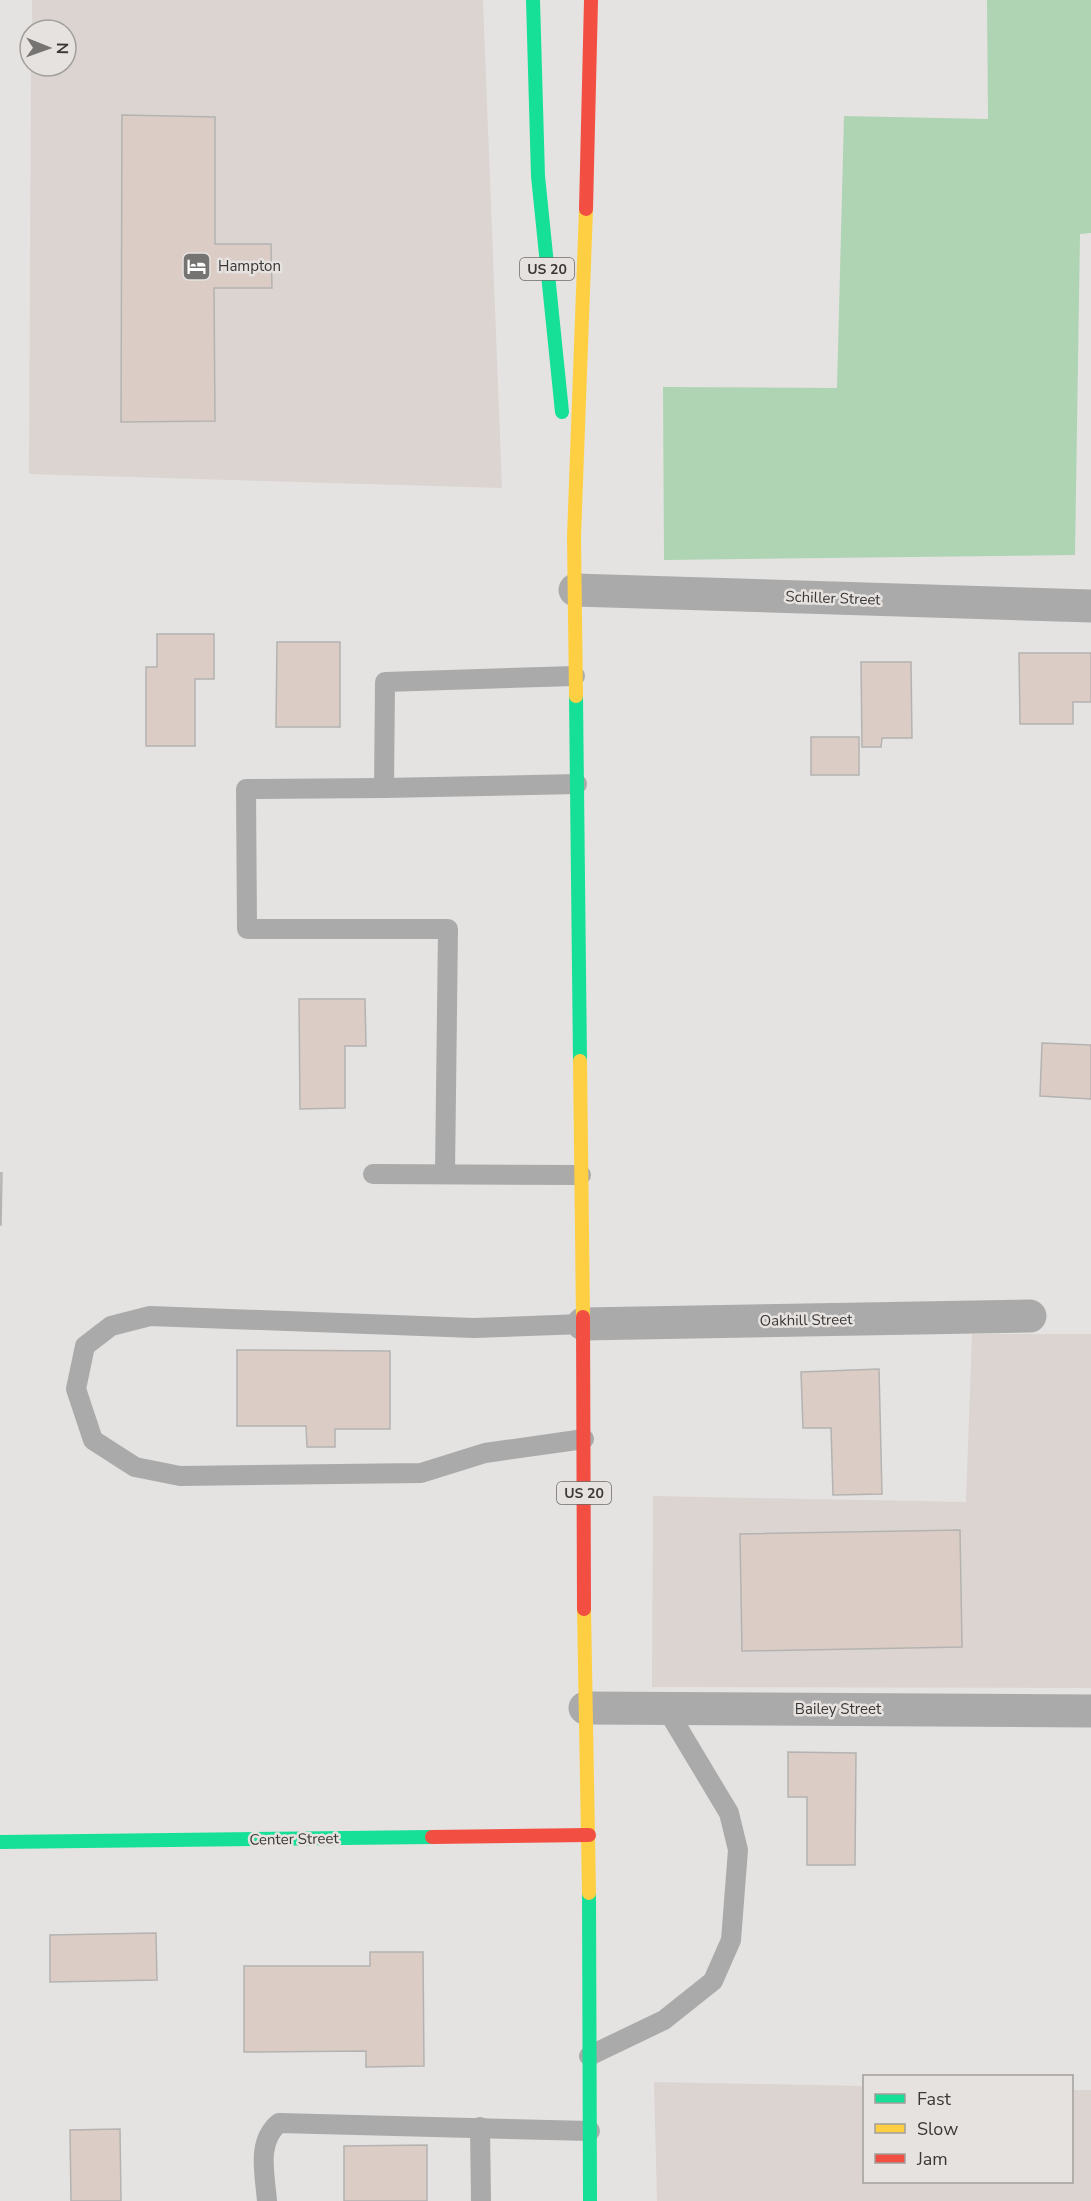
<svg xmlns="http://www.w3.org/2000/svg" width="1091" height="2201" viewBox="0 0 1091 2201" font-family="'Nunito Sans',sans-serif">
<rect width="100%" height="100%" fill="#e5e3e1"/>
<g fill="#dbd4d1">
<path d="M32,0H483L502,488L29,474L31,66H66V30H32Z"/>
<path d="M972,1334H1091V1688L652,1687L653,1496L966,1502Z"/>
<path d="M654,2082L864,2086V2182H1072V2090H1091V2201H657Z"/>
</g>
<path fill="#aed4b4" d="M987,0H1091V233L1080,234L1075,555L664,560L663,387L837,388L844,116L988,119Z"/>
<g fill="#dbcdc5" stroke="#b4b3b1" stroke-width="1.5">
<path d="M122,115L215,117V244H271L272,288H214L215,421L121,422Z"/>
<path d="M157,634H214V679H195V746H146V667H157Z"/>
<path d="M277,642H340V727H276Z"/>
<path d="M1019,653H1091V702H1073V724H1020Z"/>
<path d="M861,662H911L912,738H882L881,747H862Z"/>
<rect x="811" y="737" width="48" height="38"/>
<path d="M299,999H365L366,1046H345V1108L300,1109Z"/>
<path d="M1042,1043L1091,1045V1099L1040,1096Z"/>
<path d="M0,1173H2L1,1225H0Z"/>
<path d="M237,1350L390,1351V1429H335V1447H307L306,1426H237Z"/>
<path d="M879,1369L882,1494L833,1495L831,1428H803L801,1372Z"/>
<path d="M960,1530L962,1647L742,1651L740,1534Z"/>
<path d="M788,1752L856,1753L855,1865H807V1797H788Z"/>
<path d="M156,1933L157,1980L50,1982V1935Z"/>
<path d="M370,1952H423L424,2066L366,2067V2051L244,2052V1966H370Z"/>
<path d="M120,2129L121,2201H71L70,2130Z"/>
<path d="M427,2145V2201H344V2146Z"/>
</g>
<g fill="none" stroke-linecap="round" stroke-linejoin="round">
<g stroke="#aaa" stroke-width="20">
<path d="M384,788L385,682L575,676"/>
<path d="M373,1174L581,1175"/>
<path d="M445,1174L448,929H247L246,789L384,788L577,784"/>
<path d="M583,1324L474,1328L150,1316L111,1326L85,1346L76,1389L93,1440L135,1467L180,1476L421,1473L485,1453L584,1439"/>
<path d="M589,2056L664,2020L713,1981L731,1940L738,1850L729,1813L666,1708"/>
<path d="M480,2127L481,2201"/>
<path d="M267,2201C265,2174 256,2142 279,2123L590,2131"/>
</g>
<g stroke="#aaa" stroke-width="33">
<path d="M575,590L1091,606"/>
<path d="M583,1324L1030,1316"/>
<path d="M585,1708L1091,1711"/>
</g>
<g stroke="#16e098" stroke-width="14">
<path d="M533,0L538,176L562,412"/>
<path d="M576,696L580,1061"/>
<path d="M0,1842L432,1837"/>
<path d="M589,1893L590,2201"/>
</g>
<g stroke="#ffcf43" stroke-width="14">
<path d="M576,696L574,537L586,209"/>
<path d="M580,1061L583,1317"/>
<path d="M584,1609L589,1893"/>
</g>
<g stroke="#f24e42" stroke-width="14">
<path d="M586,209L591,0"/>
<path d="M583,1317L584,1609"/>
<path d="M432,1837L589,1835"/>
</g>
</g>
<defs>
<symbol id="hotel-square" viewBox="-11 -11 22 22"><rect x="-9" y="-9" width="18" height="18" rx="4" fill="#767472" stroke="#e6e2e0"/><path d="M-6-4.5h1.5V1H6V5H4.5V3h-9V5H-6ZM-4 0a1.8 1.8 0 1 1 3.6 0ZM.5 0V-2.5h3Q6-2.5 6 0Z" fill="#fff"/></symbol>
</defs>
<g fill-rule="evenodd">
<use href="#hotel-square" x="180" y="250" width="33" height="33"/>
</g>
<g text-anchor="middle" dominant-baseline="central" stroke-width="5" stroke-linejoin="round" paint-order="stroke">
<g fill="#e6e2e0" stroke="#6e6b6a" stroke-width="1.5">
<rect x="520" y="258" width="54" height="22" rx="4.5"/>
<rect x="557" y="1482" width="54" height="22" rx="4.5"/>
</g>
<g font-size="14" font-weight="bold" fill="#3a3837">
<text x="547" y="269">US 20</text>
<text x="584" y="1493">US 20</text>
</g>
<g font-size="15" fill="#3a3837" stroke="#e6e2e0" text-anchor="start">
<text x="218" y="266">Hampton</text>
</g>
<g font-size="15" fill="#3a3837" stroke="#e6e2e0">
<text transform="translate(833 598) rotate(2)">Schiller Street</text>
<text transform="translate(806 1320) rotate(-1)">Oakhill Street</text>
<text x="838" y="1709">Bailey Street</text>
<text transform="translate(294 1839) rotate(-1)">Center Street</text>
</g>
</g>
<rect x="863" y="2075" width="210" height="108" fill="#e6e2e0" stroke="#a19e9c" stroke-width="1.5"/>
<rect x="875" y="2094" width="30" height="9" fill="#16e098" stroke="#a19e9c" stroke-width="1.5"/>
<text x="917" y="2105" font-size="18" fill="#3a3837">Fast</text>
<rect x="875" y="2124" width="30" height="9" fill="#ffcf43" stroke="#a19e9c" stroke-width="1.5"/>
<text x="917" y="2135" font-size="18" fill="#3a3837">Slow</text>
<rect x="875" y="2154" width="30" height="9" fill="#f24e42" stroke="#a19e9c" stroke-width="1.5"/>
<text x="917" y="2165" font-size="18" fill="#3a3837">Jam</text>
<g transform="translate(48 48) rotate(91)"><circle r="28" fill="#e6e2e0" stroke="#a19e9c" stroke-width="1.5"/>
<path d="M0-4.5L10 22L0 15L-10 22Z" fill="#767472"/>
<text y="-9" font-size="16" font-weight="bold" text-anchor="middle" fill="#3a3837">N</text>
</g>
</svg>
